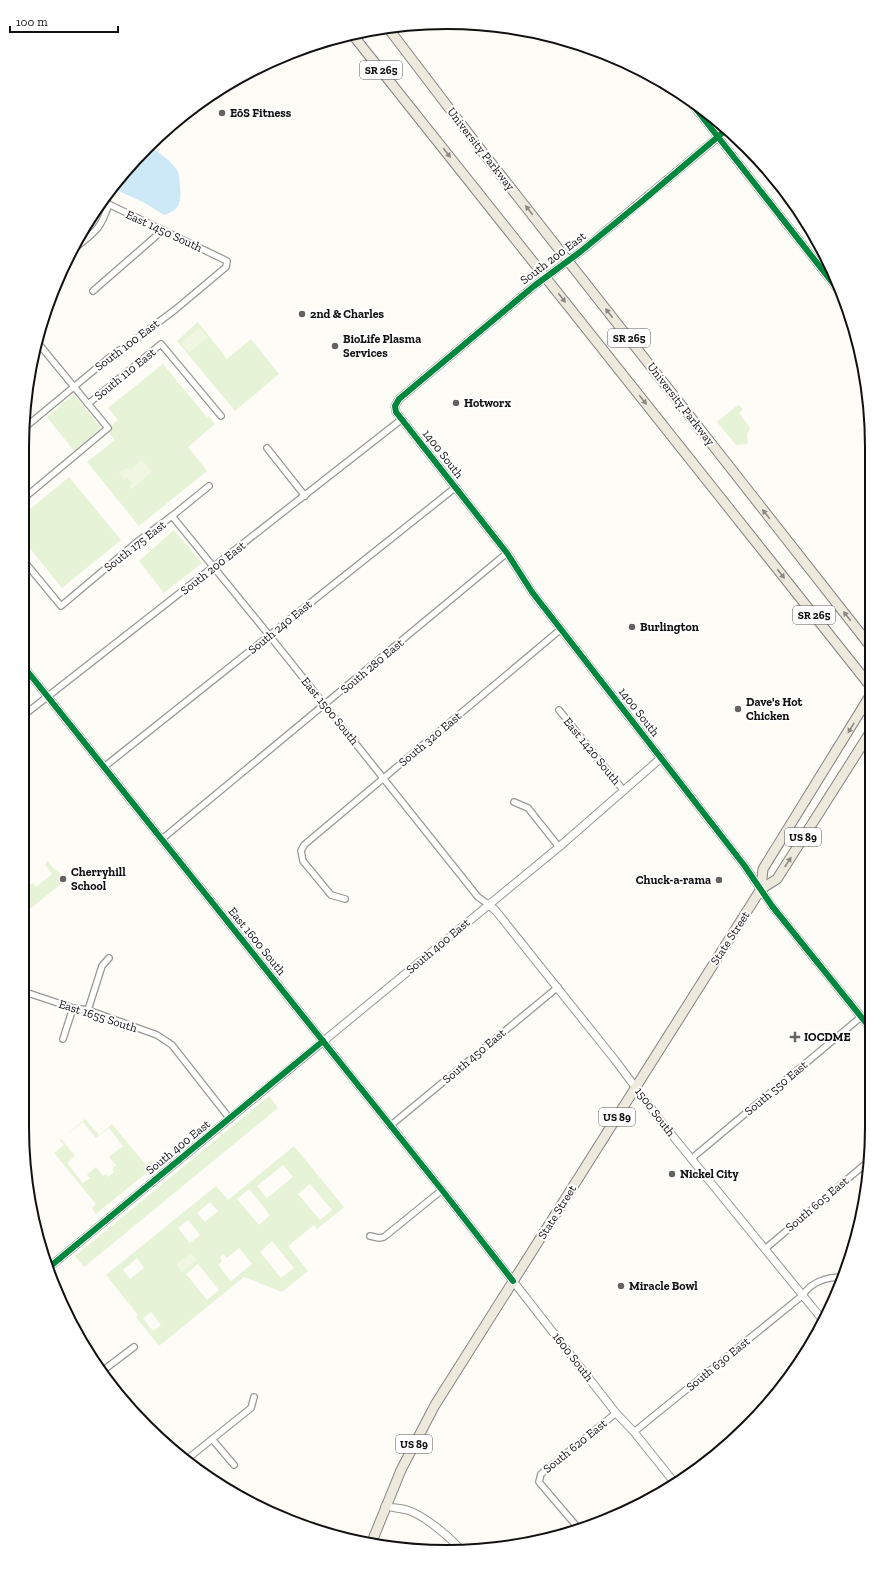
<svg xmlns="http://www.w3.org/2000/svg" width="894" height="1574" viewBox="0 0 894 1574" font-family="'Zilla Slab',serif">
<rect width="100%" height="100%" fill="#fdfcf7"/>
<g fill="#e7f3d7" fill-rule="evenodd">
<path d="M198,322L227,359L251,339L279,374L235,411L177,341Z"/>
<path d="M163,364L207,417L209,416L215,424L188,447L207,471L139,526L87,462L115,440L109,433L111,426L118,420L108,408Z"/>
<path d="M74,394L101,428L74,451L47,417Z"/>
<path d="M738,405L743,409L739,413L750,428L747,434L748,444L736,445L717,422Z"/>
<path d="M69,477L121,540L62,588L23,540V515Z"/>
<path d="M174,530L202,563L164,593L139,561Z"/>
<path d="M48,860C52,871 59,871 67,879L25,913V889L33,883L36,887L52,874L45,865Z"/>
<path d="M269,1096L278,1108L84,1267L75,1256Z"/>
<path d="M85,1119L99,1135L112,1124L146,1165L152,1160L156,1165L96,1214L92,1208L96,1204L54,1153L64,1145L60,1140ZM83,1122L96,1138L109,1128L123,1146L109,1157L116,1165L112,1169L114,1172L108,1177L106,1174L103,1176L96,1167L87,1175L90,1178L83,1183L67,1163L75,1156L61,1139Z"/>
<path d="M294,1146L344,1207L317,1229L314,1225L288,1246L308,1271L282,1292L244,1277L159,1346L136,1317L138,1315L106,1275L216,1186L228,1200ZM283,1165L293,1177L267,1198L257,1186ZM310,1184L332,1210L320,1220L298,1194ZM249,1189L270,1215L259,1225L237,1199ZM210,1202L218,1211L205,1222L197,1213ZM188,1220L200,1235L190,1243L178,1228ZM272,1241L294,1268L281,1278L260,1252ZM239,1248L252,1264L231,1281L218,1265L222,1261L220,1257L223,1254L227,1258ZM137,1258L144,1268L130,1279L123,1270ZM198,1264L219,1290L207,1300L186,1274ZM151,1312L161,1325L153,1331L143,1318Z"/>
</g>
<g fill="#f0f6e1">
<path d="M199,328L208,337L189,353L181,343Z"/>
<path d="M142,460L152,472L132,489L129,486L132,483L127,477L124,480L119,473L126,468L131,469Z"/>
<path d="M191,1253L197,1260L182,1272L176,1264Z"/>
</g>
<path fill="#cde8f7" d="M148,146C158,151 170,160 177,170C180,175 179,180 180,185C181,201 181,210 164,215L143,202L112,188Z"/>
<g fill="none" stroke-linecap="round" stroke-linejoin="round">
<defs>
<g id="minor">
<path d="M718,137L727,129"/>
<path d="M76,247C96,231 100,230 109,204"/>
<path d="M93,291L163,230"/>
<path d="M88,404L161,344L221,416"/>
<path d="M23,429L116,352L127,346L176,309L226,267L227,261L102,201"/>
<path d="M267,448L305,496"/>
<path d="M23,499L108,428L38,343"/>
<path d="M172,516L269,635L478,897L488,904"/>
<path d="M23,560L61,606L137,542L172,516L209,486"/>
<path d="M559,710L624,791"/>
<path d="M24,715L402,419"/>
<path d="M104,767L456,487"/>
<path d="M514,802L528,808L559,847"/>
<path d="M162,839L507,553"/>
<path d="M345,899L331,895L303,861L301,851L304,845L561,629"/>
<path d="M25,992L73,1008L88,1010L157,1035L172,1045L230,1119"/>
<path d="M88,1010L102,966L109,958"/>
<path d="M63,1039L73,1008"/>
<path d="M390,1126L558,987"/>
<path d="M691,1159L861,1017"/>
<path d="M370,1236L379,1238L384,1237L442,1190"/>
<path d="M765,1249L870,1160"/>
<path d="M101,1372L134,1347"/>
<path d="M634,1432L803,1295C811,1282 827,1277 843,1277"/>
<path d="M212,1439L234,1465"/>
<path d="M186,1460L251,1408L254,1397"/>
<path d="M579,1529L539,1482L541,1474L616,1413"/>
</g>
<g id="tertiary">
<path d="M685,95L843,296"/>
<path d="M718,137L584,249L534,286L399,399L395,406L396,412L507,553L532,592L744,865L772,906L871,1029"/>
<path d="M24,667L442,1190L616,1413L634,1432L674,1482"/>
<path d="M488,904L496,911L615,1060L663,1124L822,1319"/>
<path d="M47,1269L559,847L661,758"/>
<path d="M385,1506C392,1508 400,1508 407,1510C424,1515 450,1537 462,1551"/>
</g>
<g id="primary">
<path d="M388,28L481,150L871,647"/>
<path d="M352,34L871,687"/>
<path d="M761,889L777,879L871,731"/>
<path d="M371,1544L401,1470L435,1405L761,889L763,869L871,694"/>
</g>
</defs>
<use href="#minor" stroke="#979795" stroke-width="8"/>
<use href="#tertiary" stroke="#979795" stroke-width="9"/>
<use href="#primary" stroke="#858482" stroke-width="11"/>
<use href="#minor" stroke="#fffffe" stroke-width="5.5"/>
<use href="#tertiary" stroke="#fffffe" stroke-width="7"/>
<use href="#primary" stroke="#ede9dc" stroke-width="9"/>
<defs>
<g id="cycleway">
<path d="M685,95L843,296"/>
<path d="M727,129L641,202L580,252L534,286L399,399L395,406L396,412L507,553L532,592L744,865L772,906L871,1029"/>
<path d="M24,667L442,1190L513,1281"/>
<path d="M47,1269L323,1041"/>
</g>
</defs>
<use href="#cycleway" stroke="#fff" stroke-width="8"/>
<use href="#cycleway" stroke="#00873e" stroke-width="6"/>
</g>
<defs><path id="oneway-solid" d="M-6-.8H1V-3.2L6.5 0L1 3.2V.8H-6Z"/></defs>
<g fill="#8a8881">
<use href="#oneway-solid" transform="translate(447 153) rotate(52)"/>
<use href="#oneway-solid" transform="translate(529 210) rotate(-128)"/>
<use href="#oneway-solid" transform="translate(562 298) rotate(52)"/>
<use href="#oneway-solid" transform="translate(609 313) rotate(-128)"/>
<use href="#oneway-solid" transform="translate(643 400) rotate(52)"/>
<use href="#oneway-solid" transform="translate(766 514) rotate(-128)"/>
<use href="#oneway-solid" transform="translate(781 574) rotate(52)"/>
<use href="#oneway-solid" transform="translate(847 616) rotate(-128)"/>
<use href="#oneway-solid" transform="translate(851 728) rotate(122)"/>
<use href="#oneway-solid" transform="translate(788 862) rotate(-57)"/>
</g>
<g fill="#646362" stroke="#fff" stroke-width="1.5">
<circle cx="222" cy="113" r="4"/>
<circle cx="302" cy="314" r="4"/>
<circle cx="335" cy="346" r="4"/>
<circle cx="456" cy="403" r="4"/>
<circle cx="632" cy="627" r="4"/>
<circle cx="738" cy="709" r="4"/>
<circle cx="63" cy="879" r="4"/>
<circle cx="719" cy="880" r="4"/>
<path d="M793 1031h4v4h4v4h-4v4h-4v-4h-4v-4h4z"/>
<circle cx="672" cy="1174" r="4"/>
<circle cx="621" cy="1286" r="4"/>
</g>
<g text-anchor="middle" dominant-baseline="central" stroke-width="4" stroke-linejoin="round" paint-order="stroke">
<g fill="#fff" stroke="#585858" stroke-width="1">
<rect x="360" y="61" width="42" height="18" rx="3"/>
<rect x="608" y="329" width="42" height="18" rx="3"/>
<rect x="793" y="606" width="42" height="18" rx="3"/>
<rect x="785" y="828" width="36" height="18" rx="3"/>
<rect x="599" y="1108" width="36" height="18" rx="3"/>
<rect x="396" y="1435" width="36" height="18" rx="3"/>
</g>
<g font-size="11" font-weight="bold" fill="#111">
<text x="381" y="70">SR 265</text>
<text x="629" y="338">SR 265</text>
<text x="814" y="615">SR 265</text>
<text x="803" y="837">US 89</text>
<text x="617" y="1117">US 89</text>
<text x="414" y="1444">US 89</text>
</g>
<g font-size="12" font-weight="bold" fill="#111" stroke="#fff" text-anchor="start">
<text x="230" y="113">EōS Fitness</text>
<text x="310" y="314">2nd &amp; Charles</text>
<text x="343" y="339">BioLife Plasma<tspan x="343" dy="14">Services</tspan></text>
<text x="464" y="403">Hotworx</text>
<text x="640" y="627">Burlington</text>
<text x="746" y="702">Dave's Hot<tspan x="746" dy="14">Chicken</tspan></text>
<text x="71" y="872">Cherryhill<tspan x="71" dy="14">School</tspan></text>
<text x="711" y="880" text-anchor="end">Chuck-a-rama</text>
<text x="804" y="1037">IOCDME</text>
<text x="680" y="1174">Nickel City</text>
<text x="629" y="1286">Miracle Bowl</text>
</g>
<g font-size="12" fill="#111" stroke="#fff">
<text transform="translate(481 149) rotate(52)">University Parkway</text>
<text transform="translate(164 231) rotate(25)">East 1450 South</text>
<text transform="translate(553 258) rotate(-37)">South 200 East</text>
<text transform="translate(127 345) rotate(-37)">South 100 East</text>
<text transform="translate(125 374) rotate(-39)">South 110 East</text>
<text transform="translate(681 404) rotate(52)">University Parkway</text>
<text transform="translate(443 454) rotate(52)">1400 South</text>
<text transform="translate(135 546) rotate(-38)">South 175 East</text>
<text transform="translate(213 568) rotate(-38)">South 200 East</text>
<text transform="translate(280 627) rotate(-39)">South 240 East</text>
<text transform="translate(372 666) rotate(-40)">South 280 East</text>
<text transform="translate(330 711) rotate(51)">East 1500 South</text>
<text transform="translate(639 712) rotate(52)">1400 South</text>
<text transform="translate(430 739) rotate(-40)">South 320 East</text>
<text transform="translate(592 751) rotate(51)">East 1420 South</text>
<text transform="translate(730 938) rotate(-57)">State Street</text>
<text transform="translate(257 941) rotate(51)">East 1600 South</text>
<text transform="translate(438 946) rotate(-40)">South 400 East</text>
<text transform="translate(98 1016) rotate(18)">East 1655 South</text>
<text transform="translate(474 1056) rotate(-40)">South 450 East</text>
<text transform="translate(776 1088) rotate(-40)">South 550 East</text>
<text transform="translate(655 1112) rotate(53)">1500 South</text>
<text transform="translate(178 1147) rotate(-39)">South 400 East</text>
<text transform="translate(817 1204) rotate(-40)">South 605 East</text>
<text transform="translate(557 1212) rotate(-58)">State Street</text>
<text transform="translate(573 1357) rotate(52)">1600 South</text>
<text transform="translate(718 1364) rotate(-39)">South 630 East</text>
<text transform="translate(575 1446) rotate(-39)">South 620 East</text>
</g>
</g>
<path d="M0 0H894V1574H0ZM447 29H447A418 418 0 0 1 865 447V1127A418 418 0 0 1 447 1545H447A418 418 0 0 1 29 1127V447A418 418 0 0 1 447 29Z" fill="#fff" fill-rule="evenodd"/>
<path fill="none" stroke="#111" stroke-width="2" d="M447 29H447A418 418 0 0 1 865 447V1127A418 418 0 0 1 447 1545H447A418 418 0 0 1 29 1127V447A418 418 0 0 1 447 29Z"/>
<path d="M10 26v6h108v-6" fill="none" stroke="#111111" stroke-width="2"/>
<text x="16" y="26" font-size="12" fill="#111111" stroke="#ffffff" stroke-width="3" paint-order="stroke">100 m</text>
</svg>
